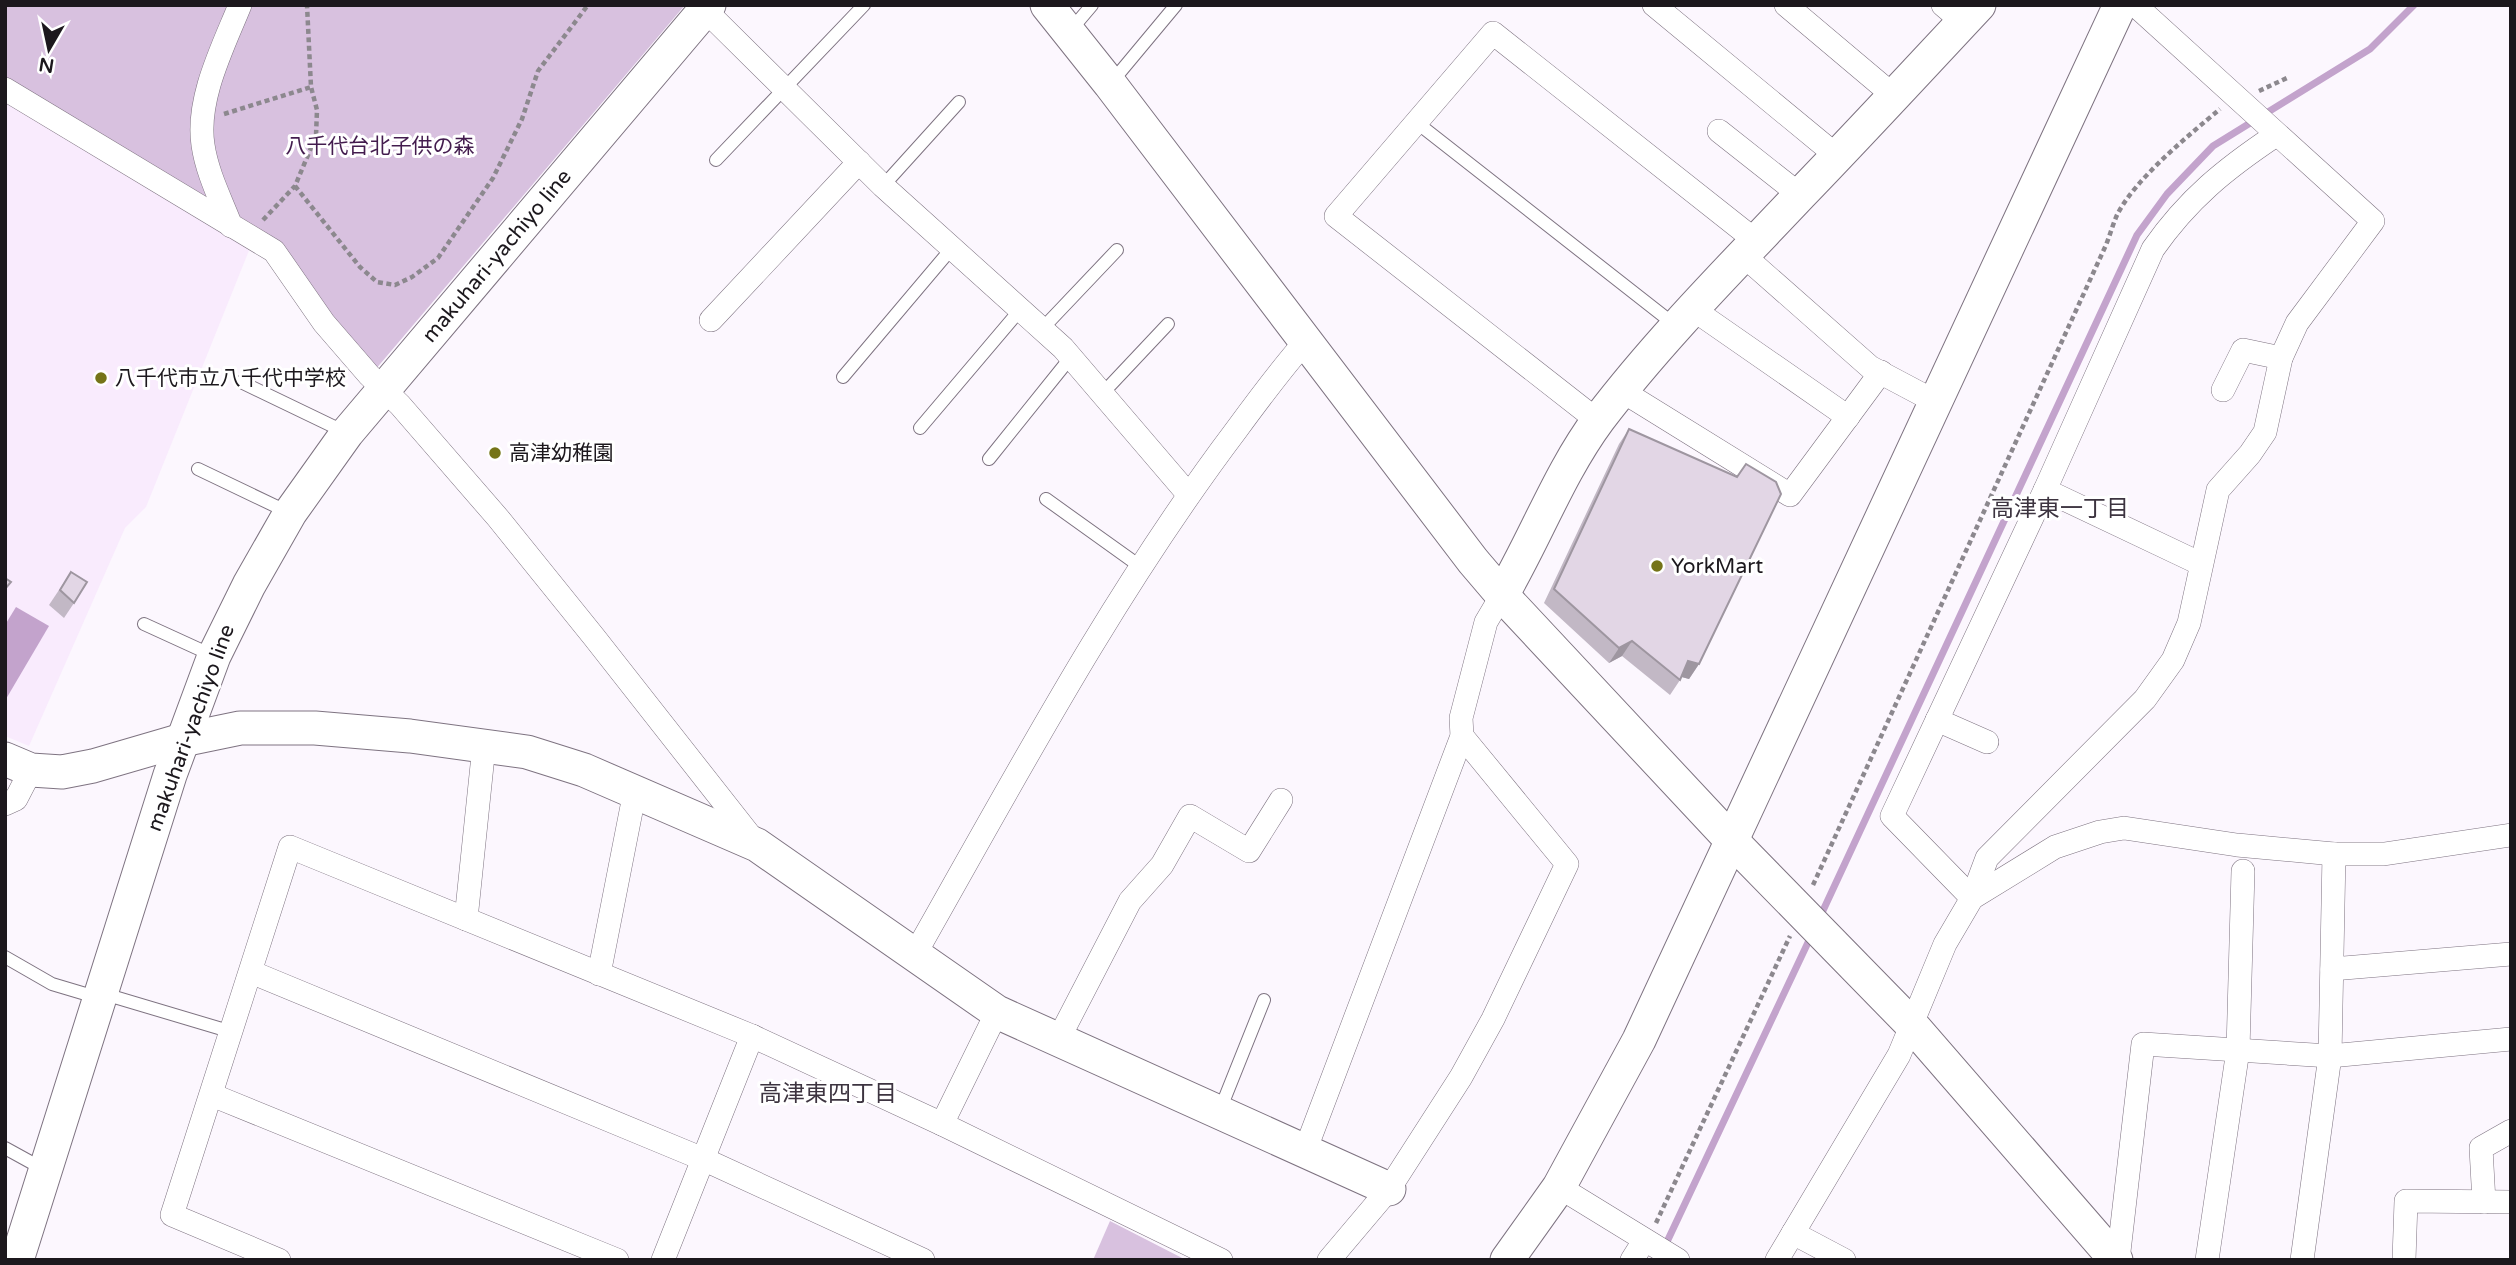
<svg xmlns="http://www.w3.org/2000/svg" width="2516" height="1265" viewBox="0 0 2516 1265" font-family="'Varela Round','Noto Sans JP',sans-serif">
<rect width="100%" height="100%" fill="#fcf7fe"/>
<path fill="#f9ebfd" d="M5,101L250,248L146,507L125,528L29,746L5,736Z"/>
<g fill="#d8c1df">
<path d="M5,5H685L375,370L332,320L278,244L5,79Z"/>
<path d="M1110,1221L1186,1260H1093Z"/>
</g>
<path fill="#c3a3cc" d="M16,607L49,626L6,699L5,625Z"/>
<g fill="none" stroke-linecap="round" stroke-linejoin="round">
<g stroke="#c3a3cc" stroke-width="7">
<path d="M1820,917L2137,235L2167,194L2213,146L2370,49L2414,5"/>
<path d="M1665,1246L1812,934"/>
</g>
<defs>
<g id="lane">
<path d="M1070,31L1092,5"/>
<path d="M1111,83L1176,5"/>
<path d="M1416,122L1675,325"/>
<path d="M716,160L864,5"/>
<path d="M883,186L959,102"/>
<path d="M1042,329L1117,250"/>
<path d="M843,377L952,248"/>
<path d="M241,382L347,433"/>
<path d="M1103,393L1168,324"/>
<path d="M920,428L1020,310"/>
<path d="M989,459L1071,357"/>
<path d="M198,469L290,513"/>
<path d="M1046,499L1141,567"/>
<path d="M144,624L214,656"/>
<path d="M5,957L52,984L99,998"/>
<path d="M101,993L232,1032"/>
<path d="M1220,1110L1264,1000"/>
<path d="M5,1148L45,1170"/>
</g>
<g id="street">
<path d="M1654,5L1837,156"/>
<path d="M1786,5L1894,96"/>
<path d="M1943,5L1963,22"/>
<path d="M705,10L883,186L1063,348L1188,494"/>
<path d="M5,89L274,251L324,323L369,375L400,405L498,518L594,637L755,842"/>
<path d="M1719,131L1800,195"/>
<path d="M231,226C221,200 207,173 203,145C196,99 223,47 240,5"/>
<path d="M1743,255L1870,367L1936,402"/>
<path d="M1694,310L1848,417"/>
<path d="M711,320L859,162"/>
<path d="M2223,390L2243,350L2281,358"/>
<path d="M1622,391L1790,495L1881,372"/>
<path d="M1598,421L1336,216L1493,33L1756,241"/>
<path d="M2045,490L2201,564"/>
<path d="M1937,720L1987,742"/>
<path d="M5,804L16,799L31,770"/>
<path d="M1972,898L1892,816L2045,490L2153,249C2188,199 2225,169 2276,135"/>
<path d="M1972,898L2055,847L2100,832L2124,828L2237,845L2334,854H2384L2511,835"/>
<path d="M466,919L484,746"/>
<path d="M915,954C1016,776 1113,593 1237,429C1259,399 1281,369 1306,341"/>
<path d="M2332,969L2511,954"/>
<path d="M251,972L703,1159L923,1260"/>
<path d="M599,974L635,791"/>
<path d="M1058,1040L1130,901L1162,865L1190,816L1249,851L1281,800"/>
<path d="M212,1095L617,1260"/>
<path d="M942,1124L997,1012"/>
<path d="M1305,1151L1462,736L1461,718L1486,622L1502,595"/>
<path d="M1559,1187L1678,1260"/>
<path d="M2484,1202L2481,1148L2511,1131"/>
<path d="M1793,1233L1844,1260"/>
<path d="M279,1260L172,1215L290,847L752,1036L942,1124L1221,1260"/>
<path d="M663,1260L752,1036"/>
<path d="M1329,1260L1389,1189L1461,1077L1493,1019L1567,864L1462,736"/>
<path d="M1632,1260L1644,1241"/>
<path d="M1777,1260L1899,1055L1945,944L1972,898L1987,858L2145,699L2173,660L2189,623L2218,490L2250,454L2265,432L2281,358L2297,323L2373,221L2135,5"/>
<path d="M2118,1260L2143,1044L2330,1056L2511,1039"/>
<path d="M2207,1260L2238,1050L2243,871"/>
<path d="M2302,1260L2330,1056L2334,854"/>
<path d="M2404,1260L2406,1201L2511,1202"/>
</g>
<g id="secondary">
<path d="M1047,5L1110,84L1473,561L1502,595L1732,841L1911,1024L2116,1260"/>
<path d="M1502,595C1536,537 1559,473 1599,419C1660,339 1732,267 1801,194C1861,132 1920,68 1979,5"/>
<path d="M5,759L31,770L62,772L93,766L182,740L240,728H315L410,736L527,752L584,770L757,845L997,1012L1389,1189"/>
<path d="M17,1260L170,775L214,656L249,585L290,513L347,433L709,5"/>
<path d="M1507,1260L1559,1187L1639,1040L2120,5"/>
</g>
</defs>
<use href="#lane" stroke="#7e7381" stroke-width="14"/>
<use href="#street" stroke="#7e7381" stroke-width="24"/>
<use href="#secondary" stroke="#7e7381" stroke-width="35"/>
<g stroke="#8c888e" stroke-width="4.5" stroke-dasharray="5 3.5" stroke-linecap="butt">
<path d="M2259,91L2289,77"/>
<path d="M224,114L311,87"/>
<path d="M295,186L360,267L377,282L395,285L412,277L438,258L493,178L522,119L538,71L588,5"/>
<path d="M263,220L295,186L316,136L317,110L311,87L307,5"/>
<path d="M1813,885L2106,245C2110,235 2113,224 2117,215C2135,179 2189,135 2220,109"/>
<path d="M1656,1223L1790,936"/>
</g>
<use href="#lane" stroke="#fff" stroke-width="12"/>
<use href="#street" stroke="#fff" stroke-width="23"/>
<use href="#secondary" stroke="#fff" stroke-width="33"/>
</g>
<g fill="#c2b8c5">
<path d="M1629,429L1737,477L1746,464L1699,664L1689,679L1682,677L1670,695L1622,656L1609,663L1544,603L1619,444Z"/>
<path d="M71,572L74,603L64,618L49,605Z"/>
</g>
<g fill="#9e96a0">
<path d="M1632,641L1622,656L1609,663L1619,648Z"/>
<path d="M1688,661L1699,664L1689,679L1678,676Z"/>
</g>
<g fill="#e2d6e5" stroke="#9e96a0" stroke-width="2">
<path d="M1629,429L1737,477L1746,464L1776,482L1781,494L1699,664L1688,661L1680,680L1632,641L1619,648L1554,589Z"/>
<path d="M71,572L87,582L74,603L60,590Z"/>
<path d="M5,578L11,582L5,589Z"/>
</g>
<g fill="#757418" stroke="#fff" stroke-width="2.5">
<circle cx="101" cy="378" r="7"/>
<circle cx="495" cy="453" r="7"/>
<circle cx="1657" cy="566" r="7"/>
</g>
<g text-anchor="middle" dominant-baseline="central" stroke-width="6" stroke-linejoin="round" paint-order="stroke">
<g font-size="21" fill="#431c4e" stroke="#fff">
<text x="380" y="146">八千代台北子供の森</text>
</g>
<g font-size="21" fill="#1c181d" stroke="#fff">
<text transform="translate(497 256) rotate(-50)">makuhari-yachiyo line</text>
<text transform="translate(191 728) rotate(-70)">makuhari-yachiyo line</text>
</g>
<g font-size="21" fill="#1c181d" stroke="#fff" text-anchor="start">
<text x="115" y="378">八千代市立八千代中学校</text>
<text x="509" y="453">高津幼稚園</text>
<text x="1671" y="566">YorkMart</text>
</g>
<g font-size="23" fill="#3d3440" stroke="#fff">
<text x="2060" y="509">高津東一丁目</text>
<text x="828" y="1094">高津東四丁目</text>
</g>
</g>
<rect width="2516" height="1265" fill="none" stroke="#1c181d" stroke-width="14"/>
<g transform="translate(49 49) rotate(189)" stroke="#ffffff" stroke-width="5" paint-order="stroke">
<path d="M0-5L12 26L0 18L-12 26Z" fill="#1c181d"/>
<text y="-10" font-size="19" font-weight="bold" text-anchor="middle" fill="#1c181d">N</text>
</g>
</svg>
